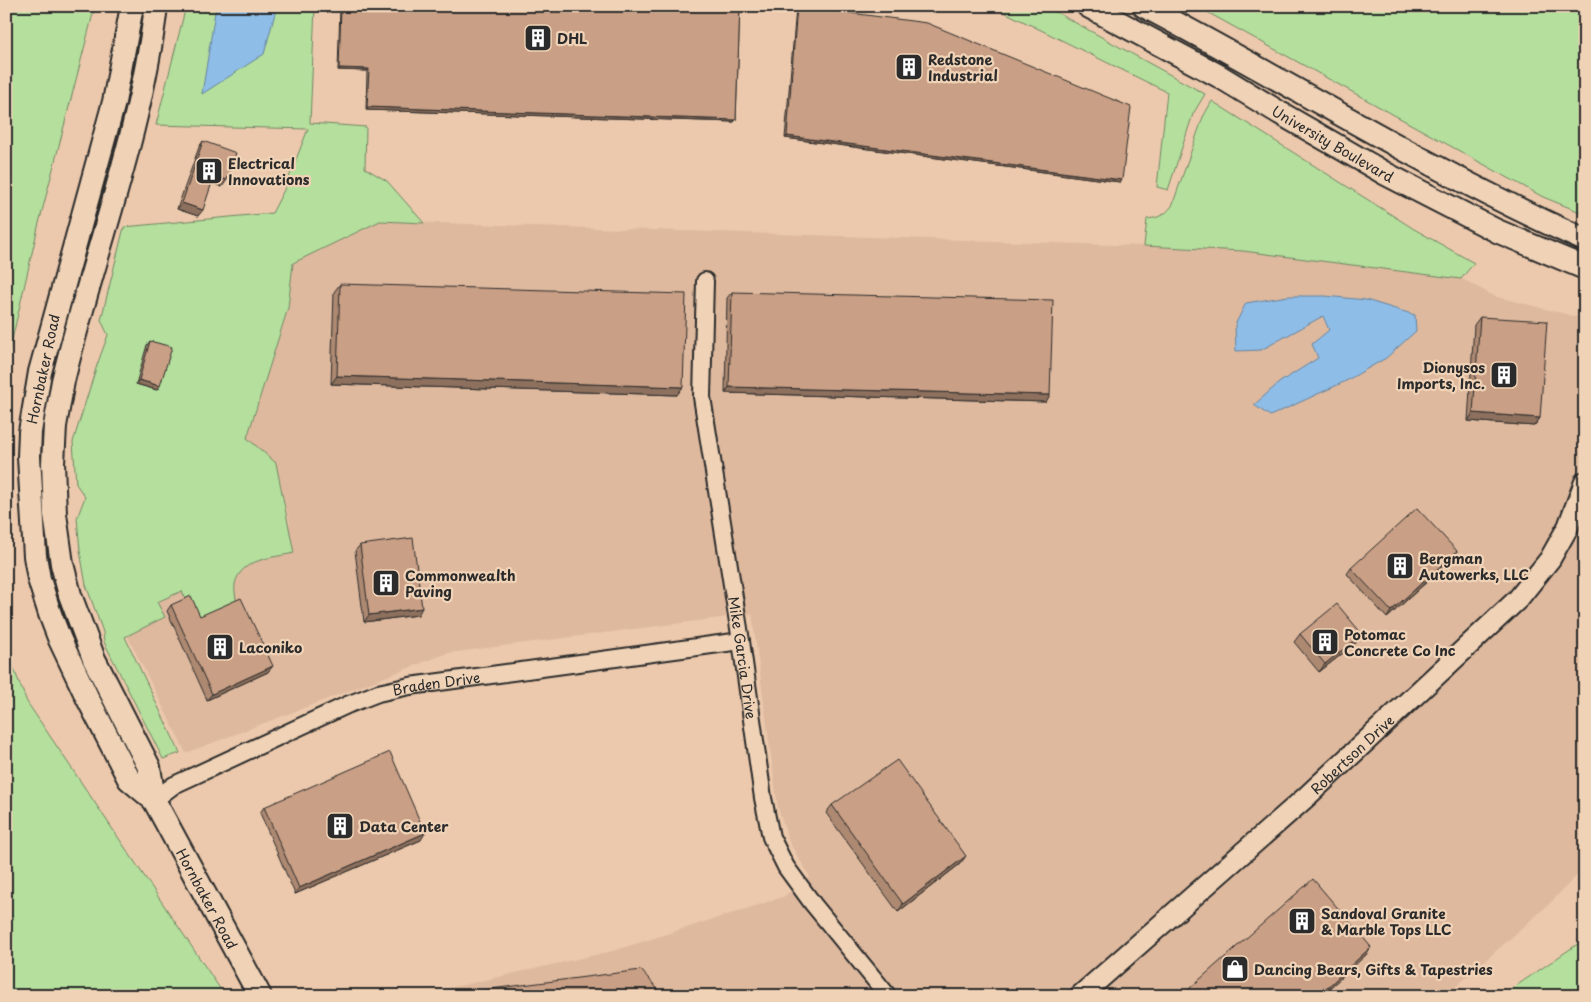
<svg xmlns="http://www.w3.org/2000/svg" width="1591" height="1002" viewBox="0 0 1591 1002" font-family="'Playpen Sans',sans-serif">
<rect width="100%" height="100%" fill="#ecc9ac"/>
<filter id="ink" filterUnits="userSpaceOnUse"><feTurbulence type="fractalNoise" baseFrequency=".02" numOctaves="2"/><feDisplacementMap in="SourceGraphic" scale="10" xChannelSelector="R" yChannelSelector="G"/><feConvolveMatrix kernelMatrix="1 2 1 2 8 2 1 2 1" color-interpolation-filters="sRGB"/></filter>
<g filter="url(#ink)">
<path fill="#deb99e" d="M380,221L1144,246L1243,251L1453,274L1494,296L1585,319V867L1548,905L1445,996H414L613,951L783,897L810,877L789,842L778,808L752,614L448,653L186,753L111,603L290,524L276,463L247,439L288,308L293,263Z"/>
<g fill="#b4df9c" stroke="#708564">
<path d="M6,6H95L38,227L6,366Z"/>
<path d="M186,6H315L310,123L366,127L365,168L387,181L424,223L380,221L293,263L288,308L247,438L276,463L294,553C273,558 241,558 235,584C234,590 236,598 237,604L196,623L182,591L157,602L165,617L125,637L180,753L163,759L104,642L103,632L86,585L80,551L77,518L85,497L76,484L73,442L97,365L108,335L101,320L124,227L272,213L284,190L308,129L156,125Z"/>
<path d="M992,6H1045L1205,94L1193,114L1168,190L1157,187L1167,92Z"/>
<path d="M1196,6H1585V214L1543,197Z"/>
<path d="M1212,101L1414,229L1474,263L1461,279L1243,251L1144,246L1147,219C1158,218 1165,215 1172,206L1203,117Z"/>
<path d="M102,177L106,179L101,214L57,376V582L45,548L36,492L43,395Z"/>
<path d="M6,649L27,702L225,996H6Z"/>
<path d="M1585,939V996H1501Z"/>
</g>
<g fill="#8ebde8" stroke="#66839c">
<path d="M216,6H277L264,54L202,94Z"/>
<path d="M1288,296H1325L1366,300L1415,315L1416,331L1386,358L1344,382L1270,416L1254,405L1280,382L1318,358L1312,344L1329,330L1323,316L1261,350L1236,351L1235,325L1246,303Z"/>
</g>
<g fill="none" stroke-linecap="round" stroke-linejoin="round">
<defs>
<g id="minor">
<path id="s1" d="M705,281L702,397L741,641L763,798L771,837L786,867L813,904L888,996"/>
<path id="s2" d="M154,800L174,785L347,705L378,693L410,686L741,641"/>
</g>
<g id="tertiary">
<path id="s3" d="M1080,996L1304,799L1518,599L1550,559L1568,527L1585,482"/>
</g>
<g id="secondary">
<path d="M132,6L114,102L40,372L30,432L29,457L35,556L39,579L50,614L60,640L87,697L129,779L154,800"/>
<path id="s4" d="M156,6C141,135 93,256 63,381L55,426L53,463L55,514L62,564L70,595L94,659L149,767L154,800L260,996"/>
<path id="s5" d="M1088,6L1219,76L1280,113L1386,174L1497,231L1585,268"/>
<path d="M1144,6C1291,83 1433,173 1585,240"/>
</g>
</defs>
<use href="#minor" stroke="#2b2b2b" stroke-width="20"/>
<use href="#tertiary" stroke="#2b2b2b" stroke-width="24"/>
<use href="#secondary" stroke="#2b2b2b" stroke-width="26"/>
<use href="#minor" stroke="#f0d3b7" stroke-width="16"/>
<use href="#tertiary" stroke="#f0d3b7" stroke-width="20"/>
<use href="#secondary" stroke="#f0d3b7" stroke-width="22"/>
</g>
<g fill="#ad8972" stroke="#2b2b2b">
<path d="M340,6H740L736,120L734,122L366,110L367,71L338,70Z"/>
<path d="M797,6L1120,182L785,138L796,8Z"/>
<path d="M203,141L222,187L212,183L198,216L177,209L199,147Z"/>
<path d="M340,284L677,395L331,384L334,292Z"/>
<path d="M732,292L1046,402L725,393L727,298Z"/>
<path d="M1480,317L1540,418L1534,426L1468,421L1474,325Z"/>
<path d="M150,341L157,390L136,384L147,345Z"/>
<path d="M360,545L418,615L364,622L355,551Z"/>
<path d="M1453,558L1387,618L1347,574L1351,568Z"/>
<path d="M171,605L200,616L268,672L207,700L167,611Z"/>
<path d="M1300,634H1362L1356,643L1319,672L1294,642Z"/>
<path d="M832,805L960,864L898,912L826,813Z"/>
<path d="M264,807L421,840L295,894L260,813Z"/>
<path d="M467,992L664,996H465Z"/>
</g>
<g fill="#8d6f5d" stroke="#2b2b2b">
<path d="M339,68L369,69L367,71L338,70Z"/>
<path d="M367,107L736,120L734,122L366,110Z"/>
<path d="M787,136L1122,180L1120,182L785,138Z"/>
<path d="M214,176L227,180L222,187L210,182Z"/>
<path d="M182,203L203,210L198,216L177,209Z"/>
<path d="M337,376L683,387L677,395L331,384Z"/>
<path d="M139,380L160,386L157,390L136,384Z"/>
<path d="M729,387L1050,395L1046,402L725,393Z"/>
<path d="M1473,413L1540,418L1534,426L1468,421Z"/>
<path d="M1457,551L1453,558L1387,618L1391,611Z"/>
<path d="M422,608L418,615L364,622L369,615Z"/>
<path d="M1362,634L1356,643L1319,672L1325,664Z"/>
<path d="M273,666L268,672L207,700L212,694Z"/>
<path d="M425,833L421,840L295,894L299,888Z"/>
<path d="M966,856L960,864L898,912L903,904Z"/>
<path d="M1371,947L1366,955L1321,996H1318Z"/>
</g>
<g fill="#c99f85" stroke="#2b2b2b">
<path d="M341,6H740L736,120L367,107L369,69L339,68Z"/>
<path d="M797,6L927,23L1131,107L1122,180L787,136Z"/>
<path d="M203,141L236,153L227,180L214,176L203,210L182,203Z"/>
<path d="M340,284L686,294L683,387L337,376Z"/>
<path d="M732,292L1053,300L1050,395L729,387Z"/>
<path d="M1480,317L1547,321L1540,418L1473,413Z"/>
<path d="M150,341L172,347L160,386L139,380Z"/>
<path d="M1417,508L1457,551L1391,611L1351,568Z"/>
<path d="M413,538L422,608L369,615L360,545Z"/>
<path d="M191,596L200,616L241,598L273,666L212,694L171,605Z"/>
<path d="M1337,604L1362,634L1325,664L1300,634Z"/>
<path d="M390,752L425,833L299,888L264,807Z"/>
<path d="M897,760L966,856L903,904L832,805Z"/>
<path d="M1313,879L1371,947L1318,996H1181Z"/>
<path d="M641,970L664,996H475L467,992Z"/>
</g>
</g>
<defs>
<symbol id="building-square" viewBox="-11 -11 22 22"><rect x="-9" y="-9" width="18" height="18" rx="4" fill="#2b2b2b" stroke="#f0d3b7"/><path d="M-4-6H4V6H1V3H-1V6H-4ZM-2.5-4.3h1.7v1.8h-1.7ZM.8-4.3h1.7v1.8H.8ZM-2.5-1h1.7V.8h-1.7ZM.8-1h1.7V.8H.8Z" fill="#fff"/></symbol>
<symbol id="shop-square" viewBox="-11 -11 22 22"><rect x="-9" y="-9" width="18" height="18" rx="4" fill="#2b2b2b" stroke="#f0d3b7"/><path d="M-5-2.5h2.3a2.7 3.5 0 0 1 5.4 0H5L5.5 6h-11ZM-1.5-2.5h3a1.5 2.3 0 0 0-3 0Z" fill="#fff"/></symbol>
</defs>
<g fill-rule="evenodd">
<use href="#building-square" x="522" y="22" width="32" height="32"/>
<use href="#building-square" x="893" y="51" width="32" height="32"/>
<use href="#building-square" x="193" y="155" width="32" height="32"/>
<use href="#building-square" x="1488" y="359" width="32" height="32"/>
<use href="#building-square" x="1384" y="550" width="32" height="32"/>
<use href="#building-square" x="370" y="567" width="32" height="32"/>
<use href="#building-square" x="1309" y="626" width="32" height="32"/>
<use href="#building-square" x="204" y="631" width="32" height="32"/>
<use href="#building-square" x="324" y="810" width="32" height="32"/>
<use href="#building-square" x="1286" y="905" width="32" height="32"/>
<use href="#shop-square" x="1219" y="953" width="32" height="32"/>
</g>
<g text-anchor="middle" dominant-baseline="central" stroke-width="4.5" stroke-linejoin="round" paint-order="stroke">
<g font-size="14" font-weight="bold" fill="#2b2b2b" stroke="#f0d3b7" text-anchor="start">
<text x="557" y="38">DHL</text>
<text x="928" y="59">Redstone<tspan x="928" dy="16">Industrial</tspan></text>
<text x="228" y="163">Electrical<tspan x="228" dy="16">Innovations</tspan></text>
<text x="1485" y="367" text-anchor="end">Dionysos<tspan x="1485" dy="16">Imports, Inc.</tspan></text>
<text x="1419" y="558">Bergman<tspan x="1419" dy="16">Autowerks, LLC</tspan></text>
<text x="405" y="575">Commonwealth<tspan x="405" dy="16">Paving</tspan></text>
<text x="1344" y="634">Potomac<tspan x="1344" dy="16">Concrete Co Inc</tspan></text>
<text x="239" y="647">Laconiko</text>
<text x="359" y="826">Data Center</text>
<text x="1321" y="913">Sandoval Granite<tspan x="1321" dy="16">&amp; Marble Tops LLC</tspan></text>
<text x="1254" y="969">Dancing Bears, Gifts &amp; Tapestries</text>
</g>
<g font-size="14" fill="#2b2b2b" stroke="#f0d3b7">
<text stroke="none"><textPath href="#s5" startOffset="281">University Boulevard</textPath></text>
<text transform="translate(43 369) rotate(-78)">Hornbaker Road</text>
<text stroke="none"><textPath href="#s1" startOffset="380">Mike Garcia Drive</textPath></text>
<text stroke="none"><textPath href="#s2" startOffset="308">Braden Drive</textPath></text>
<text stroke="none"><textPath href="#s3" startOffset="364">Robertson Drive</textPath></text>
<text stroke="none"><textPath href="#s4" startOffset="938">Hornbaker Road</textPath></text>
</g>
</g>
<rect width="1591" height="1002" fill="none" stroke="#f0d3b7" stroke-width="25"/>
<rect x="12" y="12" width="1566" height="977" fill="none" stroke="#2b2b2b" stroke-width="2" filter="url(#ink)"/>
</svg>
